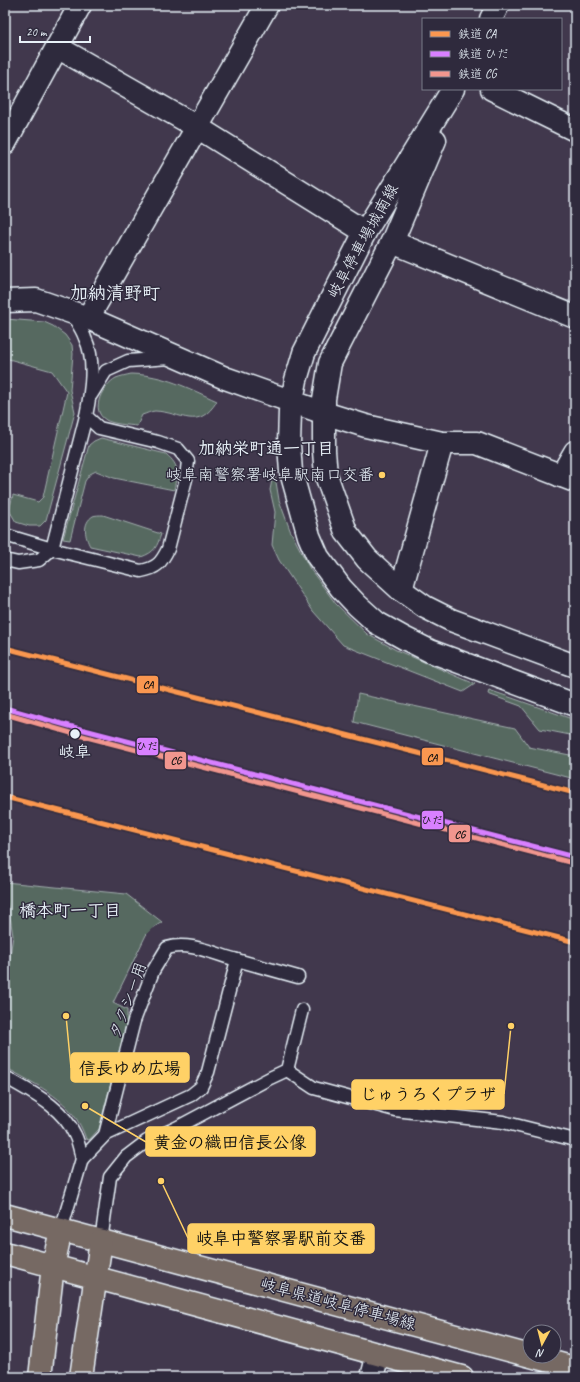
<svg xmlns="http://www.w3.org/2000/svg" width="580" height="1382" viewBox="0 0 580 1382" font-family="Caveat,'Klee One',sans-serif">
<rect width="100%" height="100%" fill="#41384d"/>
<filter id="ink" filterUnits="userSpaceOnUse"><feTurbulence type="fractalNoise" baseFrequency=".025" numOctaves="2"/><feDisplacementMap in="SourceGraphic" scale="8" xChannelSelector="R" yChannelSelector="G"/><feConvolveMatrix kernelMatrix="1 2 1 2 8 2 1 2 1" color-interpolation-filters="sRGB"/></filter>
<g filter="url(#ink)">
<g fill="#576961" stroke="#a0adac">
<path d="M5,319L44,322L53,326L65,335L72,345L73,354L70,390L75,412L46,520L40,526H29L16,522L9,510L13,495L38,502L43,497L67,392L52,371L5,358Z"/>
<path d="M131,374C164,375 188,388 217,401C198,432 182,412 155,411C151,411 146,414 142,415L137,426C128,425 112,424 106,420C89,410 103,385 116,378C121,376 127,375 131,374Z"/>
<path d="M101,438L166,454C181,467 177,472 174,490L114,478L96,471L90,474L85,481L70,540L63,539L89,445L94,441Z"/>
<path d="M274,470L279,500L290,530L310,569L336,604L367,634L396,650L475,684L463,692L343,645L313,611L279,560L272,545L275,512L270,490Z"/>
<path d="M103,515L161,534C157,547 155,552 141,557L90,546C85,537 82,523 93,516C95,515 100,515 103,515Z"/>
<path d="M489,690L575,720V736L540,729L521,706L488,694Z"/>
<path d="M358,694L515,728L529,747L575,756V779L354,722Z"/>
<path d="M5,882L126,894L162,922L153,928L146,935L113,1003L127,1010V1021L99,1129L89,1140L86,1139C73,1099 39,1087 5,1067V972L9,962L13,936L9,910L5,896Z"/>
</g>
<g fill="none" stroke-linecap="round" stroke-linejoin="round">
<defs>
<g id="lane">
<path d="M91,395L106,371L128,361L169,358"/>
<path d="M5,535L52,549L141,571C157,568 161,563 168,549L186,479L188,461L178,449L158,442L99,428L86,416C91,391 96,361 85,338C82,329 76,321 71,313"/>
<path d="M5,560L18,563L39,560L52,549L86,416"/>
<path d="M287,1070L314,1088L395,1110L503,1122L575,1140"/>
<path d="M5,1077C32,1093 62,1106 75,1135C79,1143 80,1151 82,1159"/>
<path d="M105,1135L134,1021L153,971L167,948C189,941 215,954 237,960"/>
<path d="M61,1230L82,1159L105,1135L191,1095L201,1087L208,1072L237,960L298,977"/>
<path d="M101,1241L110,1177L126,1157L147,1141L176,1128L270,1078L287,1070L302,1010"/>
</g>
<g id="street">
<path d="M57,47L197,127L365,232"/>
<path d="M492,89L575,130"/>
<path d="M5,143L80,5"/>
<path d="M392,242L575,317"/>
<path d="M88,318L267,5"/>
<path d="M324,413L366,426L442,443H477L575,481"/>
<path d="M561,476L575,452"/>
<path d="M401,590L442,443"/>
<path d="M372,1377L378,1354"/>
</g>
<g id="secondary">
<path d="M491,19L498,5"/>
<path d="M453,89L365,232L304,353L296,380L290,411L289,444L291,472L309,536L318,557L341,588L357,605L377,623L404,638L430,651L575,705"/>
<path d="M435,140L392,242L330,363L324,399V451L326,475L346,532L367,559L401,590L425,607L451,620L575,666"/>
<path d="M5,301L36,300L88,318L225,378L324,413"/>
</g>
<g id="primary">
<path d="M5,1215L575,1368"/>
<path d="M5,1253L462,1377"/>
<path d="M40,1377L53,1266L61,1230"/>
<path d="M81,1377L101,1241"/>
</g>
</defs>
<use href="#lane" stroke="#e8f1f8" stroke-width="15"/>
<use href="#street" stroke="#e8f1f8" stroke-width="25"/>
<use href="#secondary" stroke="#e8f1f8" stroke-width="25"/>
<use href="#primary" stroke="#e8f1f8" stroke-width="25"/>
<use href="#lane" stroke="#2f2a3d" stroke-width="12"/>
<use href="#street" stroke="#2f2a3d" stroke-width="22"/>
<use href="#secondary" stroke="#2f2a3d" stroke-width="22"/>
<use href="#primary" stroke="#766964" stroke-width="22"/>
<defs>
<g id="rail-1">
<path d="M5,648L575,793"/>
<path d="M5,797L575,942"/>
</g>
<path id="rail-2" d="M5,708L73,727L575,857"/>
<path id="rail-3" d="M5,714L71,733L573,863"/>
</defs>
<use href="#rail-1" stroke="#2f2a3d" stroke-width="8"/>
<use href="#rail-2" stroke="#2f2a3d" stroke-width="8"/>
<use href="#rail-3" stroke="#2f2a3d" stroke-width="8"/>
<use href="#rail-1" stroke="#fa9750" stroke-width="5"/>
<use href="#rail-2" stroke="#d880ff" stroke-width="5"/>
<use href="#rail-3" stroke="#f1968e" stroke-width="5"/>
</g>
</g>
<circle fill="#ffd166" stroke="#2f2a3d" stroke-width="1.5" cx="382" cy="475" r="4"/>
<circle fill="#e8f1f8" stroke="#2f2a3d" stroke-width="1.5" cx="75" cy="734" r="5.5"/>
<g text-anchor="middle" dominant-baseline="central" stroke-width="3" stroke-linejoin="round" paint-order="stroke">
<g font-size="16" fill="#e8f1f8" stroke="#2f2a3d">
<text transform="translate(363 241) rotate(-61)">岐阜停車場城南線</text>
<text transform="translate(128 1000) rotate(-70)">タクシー用</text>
<text transform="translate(338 1304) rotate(15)">岐阜県道岐阜停車場線</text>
</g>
<g font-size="16" fill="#e8f1f8" stroke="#2f2a3d" text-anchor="end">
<text x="374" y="475">岐阜南警察署岐阜駅南口交番</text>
</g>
<g font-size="16" font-weight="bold" fill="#e8f1f8" stroke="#2f2a3d">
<text x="75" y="752">岐阜</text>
</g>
<g font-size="17" font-weight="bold" fill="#e8f1f8" stroke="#2f2a3d">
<text x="266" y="448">加納栄町通一丁目</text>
<text x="70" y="910">橋本町一丁目</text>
</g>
<g font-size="18" font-weight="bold" fill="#e8f1f8" stroke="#2f2a3d">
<text x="115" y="293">加納清野町</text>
</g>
</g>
<path fill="none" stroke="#ffd166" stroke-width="1.5" d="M66 1016L71 1068M511 1026L504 1094M85 1106L146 1142M161 1181L188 1238"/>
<g fill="#ffd166" stroke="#2f2a3d" stroke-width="1.5">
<circle cx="66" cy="1016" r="4"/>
<circle cx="511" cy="1026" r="4"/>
<circle cx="85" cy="1106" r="4"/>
<circle cx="161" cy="1181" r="4"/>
</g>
<g fill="#ffd166" stroke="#ffd166" stroke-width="1.5">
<rect x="71" y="1053" width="118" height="29" rx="4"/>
<rect x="352" y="1080" width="152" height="29" rx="4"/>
<rect x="146" y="1127" width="169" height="29" rx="4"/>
<rect x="188" y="1224" width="186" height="29" rx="4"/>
</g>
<g font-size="17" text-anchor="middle" font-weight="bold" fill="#111">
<text x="130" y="1074">信長ゆめ広場</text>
<text x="428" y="1100">じゅうろくプラザ</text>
<text x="230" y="1148">黄金の織田信長公像</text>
<text x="281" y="1244">岐阜中警察署駅前交番</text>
</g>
<g stroke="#2f2a3d" stroke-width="1.5">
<rect x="136" y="675" width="23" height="19" rx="4" fill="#fa9750"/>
<rect x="136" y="737" width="23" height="19" rx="4" fill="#d880ff"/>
<rect x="421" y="747" width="23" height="19" rx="4" fill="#fa9750"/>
<rect x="164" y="751" width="23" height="19" rx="4" fill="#f1968e"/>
<rect x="421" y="810" width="23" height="20" rx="4" fill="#d880ff"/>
<rect x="448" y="824" width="23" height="19" rx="4" fill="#f1968e"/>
</g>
<g font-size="11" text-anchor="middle" font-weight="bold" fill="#111">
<text x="148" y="688">CA</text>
<text x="147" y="750">ひだ</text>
<text x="432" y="761">CA</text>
<text x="176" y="764">CG</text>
<text x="432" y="824">ひだ</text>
<text x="460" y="838">CG</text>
</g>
<rect width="580" height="1382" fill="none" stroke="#2f2a3d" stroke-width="20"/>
<rect x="10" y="10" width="560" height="1362" fill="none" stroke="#e8f1f8" stroke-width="1.5" filter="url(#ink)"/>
<rect x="422" y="18" width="140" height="72" fill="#2f2a3d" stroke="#797a88"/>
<rect x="430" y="31" width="20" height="6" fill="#fa9750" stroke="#797a88"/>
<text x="458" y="38" font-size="12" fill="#e8f1f8">鉄道 CA</text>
<rect x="430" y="51" width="20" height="6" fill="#d880ff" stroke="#797a88"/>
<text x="458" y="58" font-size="12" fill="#e8f1f8">鉄道 ひだ</text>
<rect x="430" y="71" width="20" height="6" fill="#f1968e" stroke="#797a88"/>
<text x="458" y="78" font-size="12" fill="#e8f1f8">鉄道 CG</text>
<g transform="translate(542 1344) rotate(187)"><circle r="19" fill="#2f2a3d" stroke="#797a88"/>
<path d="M0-3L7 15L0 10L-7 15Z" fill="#ffd166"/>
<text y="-6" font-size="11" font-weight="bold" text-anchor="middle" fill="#e8f1f8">N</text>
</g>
<path d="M20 36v6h70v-6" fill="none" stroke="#e8f1f8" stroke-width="2"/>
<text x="26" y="36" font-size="12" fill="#e8f1f8" stroke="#2f2a3d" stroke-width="3" paint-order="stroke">20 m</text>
</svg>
